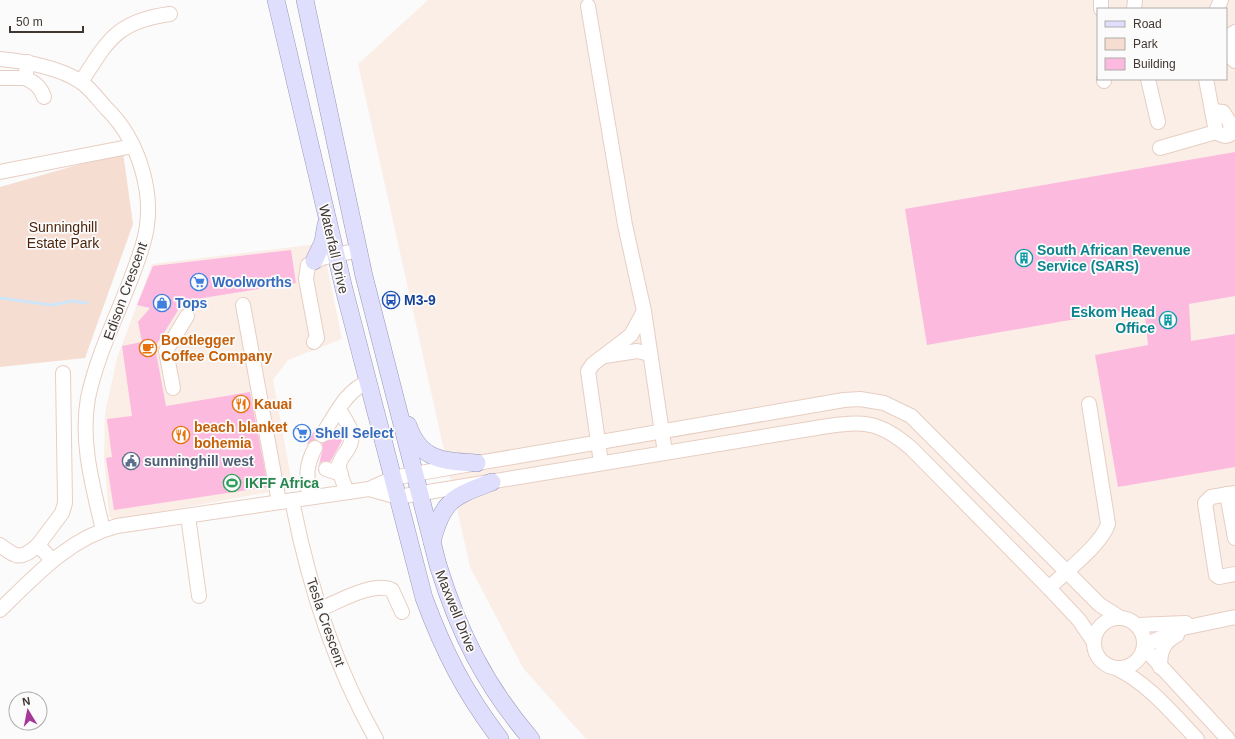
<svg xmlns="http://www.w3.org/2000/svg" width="1235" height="739" viewBox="0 0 1235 739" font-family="Arial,sans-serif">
<rect width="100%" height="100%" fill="#fbfbfb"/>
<g fill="#fbeee7" fill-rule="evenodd">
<path d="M428,0H1235V739H586L523,668L470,567L358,64ZM1098,9H1226V79H1098Z"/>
<path d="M318,244L323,246L342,339L288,360L273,380L293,488L114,520L109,516L104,457L105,413L117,358L152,264Z"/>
</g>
<path fill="#f6ddd1" d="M123,152L133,224L85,358L0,367V187Z"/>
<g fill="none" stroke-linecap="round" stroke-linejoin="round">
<path stroke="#cfe6f8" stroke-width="3" d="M0,298L52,305L72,301L87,303"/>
</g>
<g fill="#fbbade">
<path d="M1235,152V296L1189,304L1191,341L1235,334V467L1118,487L1095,355L1148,345L1144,307L927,345L905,209Z"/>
<path d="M291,250L296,283L184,301L155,347L166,406L250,392L268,487L114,510L106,458L112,457L107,419L132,416L122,346L142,342L138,322L150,308L137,305L153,266Z"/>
<path d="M337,428L341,431L342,441L330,462L324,461L320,463L318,468L323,448L322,443L329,440Z"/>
<path d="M314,431L315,440L308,444H307Z"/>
</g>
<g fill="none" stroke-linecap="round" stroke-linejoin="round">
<defs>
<g id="minor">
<path d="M1101,0V9"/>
<path d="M588,6L625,225L644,311L665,453"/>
<path d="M1134,9L1135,0"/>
<path d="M1217,9L1221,0"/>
<path d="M1235,32L1229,36L1232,58L1235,61"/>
<path d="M0,59C24,61 61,68 81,82C90,88 98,99 106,108C140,141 157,198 143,244C128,296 99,345 88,398C80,442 93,487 103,530"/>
<path d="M28,62L25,78C35,83 40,86 44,97"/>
<path d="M0,78H25"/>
<path d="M1104,79V81"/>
<path d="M1148,79L1158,122"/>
<path d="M81,82C108,40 117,21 170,14"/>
<path d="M1212,111L1223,112L1230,123L1231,134C1225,138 1221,135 1216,132"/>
<path d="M1160,148L1216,132L1206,79"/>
<path d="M0,172L133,146"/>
<path d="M243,305L279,502"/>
<path d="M314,342L317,338L306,279L308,265L322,258L359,250"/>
<path d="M605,356L637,351L650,354"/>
<path d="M173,388L166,351L187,316"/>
<path d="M339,410C347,422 357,435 348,449C344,455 340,459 339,465C339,474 344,484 347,492"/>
<path d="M322,435C335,416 346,390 368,382"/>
<path d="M601,463L588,371L593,364L631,335L644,311"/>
<path d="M326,469L341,474"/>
<path d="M369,489L398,497L822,427C863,421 879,420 912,449L1049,588L1079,620L1094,642"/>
<path d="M1235,493L1211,497L1205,503L1216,575L1219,577L1235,574"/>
<path d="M1227,494L1235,538"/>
<path d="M309,497C307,476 305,467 315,448"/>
<path d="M292,500C308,583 334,665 376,739"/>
<path d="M188,516L199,596"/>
<path d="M0,545C17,558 21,560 38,545"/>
<path d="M52,560L38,545L62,513L65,503L63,373"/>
<path d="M1049,588C1065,572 1102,544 1108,524L1089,404"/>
<path d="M320,609C338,602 373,581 392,590L402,612"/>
<path d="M0,610C34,577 69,538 117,526L369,489L393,478L414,474L844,400L860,399L884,403L911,416L1100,605L1119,617"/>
<circle cx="1119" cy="643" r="25"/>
<path d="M1137,625L1186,623"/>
<path d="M1145,645L1183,628L1235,617"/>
<path d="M1144,648L1228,739"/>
<path d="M1160,667C1160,652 1163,642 1177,635"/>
<path d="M1116,668C1149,684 1172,713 1197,739"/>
</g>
<g id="major">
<path d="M276,0L344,289L424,598C444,652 465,693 500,739"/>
<path d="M305,0L364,276L438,565C459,633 485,685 531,739"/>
<path d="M314,261L323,242L326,224"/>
<path d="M408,425C420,461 444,461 477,463"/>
<path d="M432,542C443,499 453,497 492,482"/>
</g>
</defs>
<use href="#minor" stroke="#e7cec2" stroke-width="16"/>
<use href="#major" stroke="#9a96b5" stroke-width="18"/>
<use href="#minor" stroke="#fff" stroke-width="14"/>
<use href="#major" stroke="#dfdffd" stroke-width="17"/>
</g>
<defs>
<symbol id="building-ring" viewBox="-11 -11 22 22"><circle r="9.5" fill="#fbfbfb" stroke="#0f9aa8" stroke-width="1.5"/><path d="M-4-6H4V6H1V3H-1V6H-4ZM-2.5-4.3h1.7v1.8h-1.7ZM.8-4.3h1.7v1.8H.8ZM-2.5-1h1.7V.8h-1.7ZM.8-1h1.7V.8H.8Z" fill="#0f9aa8"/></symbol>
<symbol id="supermarket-ring" viewBox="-11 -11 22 22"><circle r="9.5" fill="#fbfbfb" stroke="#3f7fe0" stroke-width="1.5"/><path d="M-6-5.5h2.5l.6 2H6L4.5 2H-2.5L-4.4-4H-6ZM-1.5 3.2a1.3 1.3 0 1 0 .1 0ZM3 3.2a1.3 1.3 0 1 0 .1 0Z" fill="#3f7fe0"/></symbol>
<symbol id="bus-ring" viewBox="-11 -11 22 22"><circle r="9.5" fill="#fbfbfb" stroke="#1a4fb4" stroke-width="1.5"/><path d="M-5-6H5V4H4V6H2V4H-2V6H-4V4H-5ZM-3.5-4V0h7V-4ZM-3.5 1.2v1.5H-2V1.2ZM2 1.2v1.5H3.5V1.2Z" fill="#1a4fb4"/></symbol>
<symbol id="shop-ring" viewBox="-11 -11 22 22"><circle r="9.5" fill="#fbfbfb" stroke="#3f7fe0" stroke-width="1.5"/><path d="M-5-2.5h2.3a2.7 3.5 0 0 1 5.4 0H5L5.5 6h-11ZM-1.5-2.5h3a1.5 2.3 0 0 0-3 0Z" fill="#3f7fe0"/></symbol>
<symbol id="cafe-ring" viewBox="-11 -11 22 22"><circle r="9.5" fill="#fbfbfb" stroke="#e8710a" stroke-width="1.5"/><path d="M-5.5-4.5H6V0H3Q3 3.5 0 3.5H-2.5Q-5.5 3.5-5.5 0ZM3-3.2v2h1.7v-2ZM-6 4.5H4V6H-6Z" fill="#e8710a"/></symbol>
<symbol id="restaurant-ring" viewBox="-11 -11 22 22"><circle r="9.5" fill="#fbfbfb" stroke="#e8710a" stroke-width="1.5"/><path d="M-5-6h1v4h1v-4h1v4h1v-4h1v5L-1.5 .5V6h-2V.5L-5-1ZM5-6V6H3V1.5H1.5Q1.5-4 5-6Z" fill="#e8710a"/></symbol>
<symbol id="civic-ring" viewBox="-11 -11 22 22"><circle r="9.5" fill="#fbfbfb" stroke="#5c6f8a" stroke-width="1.5"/><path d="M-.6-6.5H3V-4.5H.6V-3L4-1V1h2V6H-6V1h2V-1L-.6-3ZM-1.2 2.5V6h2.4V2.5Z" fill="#5c6f8a"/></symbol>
<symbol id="stadium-ring" viewBox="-11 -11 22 22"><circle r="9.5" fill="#fbfbfb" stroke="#2e9e5b" stroke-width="1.5"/><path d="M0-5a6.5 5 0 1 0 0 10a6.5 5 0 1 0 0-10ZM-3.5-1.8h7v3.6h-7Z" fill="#2e9e5b"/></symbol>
</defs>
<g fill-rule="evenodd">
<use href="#building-ring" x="1014" y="248" width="20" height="20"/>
<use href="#supermarket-ring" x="189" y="272" width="20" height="20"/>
<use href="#bus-ring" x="381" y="290" width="20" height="20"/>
<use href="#shop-ring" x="152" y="293" width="20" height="20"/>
<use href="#building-ring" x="1158" y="310" width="20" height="20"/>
<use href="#cafe-ring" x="138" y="338" width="20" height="20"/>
<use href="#restaurant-ring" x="231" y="394" width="20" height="20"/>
<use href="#supermarket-ring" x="292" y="423" width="20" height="20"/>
<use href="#restaurant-ring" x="171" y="425" width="20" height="20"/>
<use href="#civic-ring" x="121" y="451" width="20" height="20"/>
<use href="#stadium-ring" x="222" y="473" width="20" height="20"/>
</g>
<g text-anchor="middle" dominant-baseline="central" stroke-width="3.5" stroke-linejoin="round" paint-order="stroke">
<g font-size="14" fill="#4d240c" stroke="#fbfbfb">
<text x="63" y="227">Sunninghill<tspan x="63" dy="16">Estate Park</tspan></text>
</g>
<g font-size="14" fill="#403732" stroke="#fbfbfb">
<text transform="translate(334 249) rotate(77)">Waterfall Drive</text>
<text transform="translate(125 291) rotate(-70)">Edison Crescent</text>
<text transform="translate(456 611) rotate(68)">Maxwell Drive</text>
<text transform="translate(326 622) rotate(71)">Tesla Crescent</text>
</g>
<g font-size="14" font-weight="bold" fill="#0d838f" stroke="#fbfbfb" text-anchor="start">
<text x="1037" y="250">South African Revenue<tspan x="1037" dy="16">Service (SARS)</tspan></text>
<text x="1155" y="312" text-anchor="end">Eskom Head<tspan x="1155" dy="16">Office</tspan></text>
</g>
<g font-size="14" font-weight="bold" fill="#366cbe" stroke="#fbfbfb" text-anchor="start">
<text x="212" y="282">Woolworths</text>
<text x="175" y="303">Tops</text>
<text x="315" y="433">Shell Select</text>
</g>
<g font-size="14" font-weight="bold" fill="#164399" stroke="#fbfbfb" text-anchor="start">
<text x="404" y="300">M3-9</text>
</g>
<g font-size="14" font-weight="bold" fill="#c56008" stroke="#fbfbfb" text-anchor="start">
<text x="161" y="340">Bootlegger<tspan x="161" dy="16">Coffee Company</tspan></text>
<text x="254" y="404">Kauai</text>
<text x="194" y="427">beach blanket<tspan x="194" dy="16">bohemia</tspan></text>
</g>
<g font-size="14" font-weight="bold" fill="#4e5e75" stroke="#fbfbfb" text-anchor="start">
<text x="144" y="461">sunninghill west</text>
</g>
<g font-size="14" font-weight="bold" fill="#27864d" stroke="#fbfbfb" text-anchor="start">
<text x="245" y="483">IKFF Africa</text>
</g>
</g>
<rect x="1097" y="8" width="130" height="72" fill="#fbfbfb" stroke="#b0adab"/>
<rect x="1105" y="21" width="20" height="6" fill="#dfdffd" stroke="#b0adab"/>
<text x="1133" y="28" font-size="12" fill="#403732">Road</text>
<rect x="1105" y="38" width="20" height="12" fill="#f6ddd1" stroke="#b0adab"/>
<text x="1133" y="48" font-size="12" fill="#403732">Park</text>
<rect x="1105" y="58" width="20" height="12" fill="#fbbade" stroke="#b0adab"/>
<text x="1133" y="68" font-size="12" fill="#403732">Building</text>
<g transform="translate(28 711) rotate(350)"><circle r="19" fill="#fbfbfb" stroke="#b0adab"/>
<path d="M0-3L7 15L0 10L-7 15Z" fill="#a43797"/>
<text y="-6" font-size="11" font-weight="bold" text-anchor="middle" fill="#403732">N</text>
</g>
<path d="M10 26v6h73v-6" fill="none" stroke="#403732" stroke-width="2"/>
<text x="16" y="26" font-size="12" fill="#403732" stroke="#fbfbfb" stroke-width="3" paint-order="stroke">50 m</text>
</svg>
